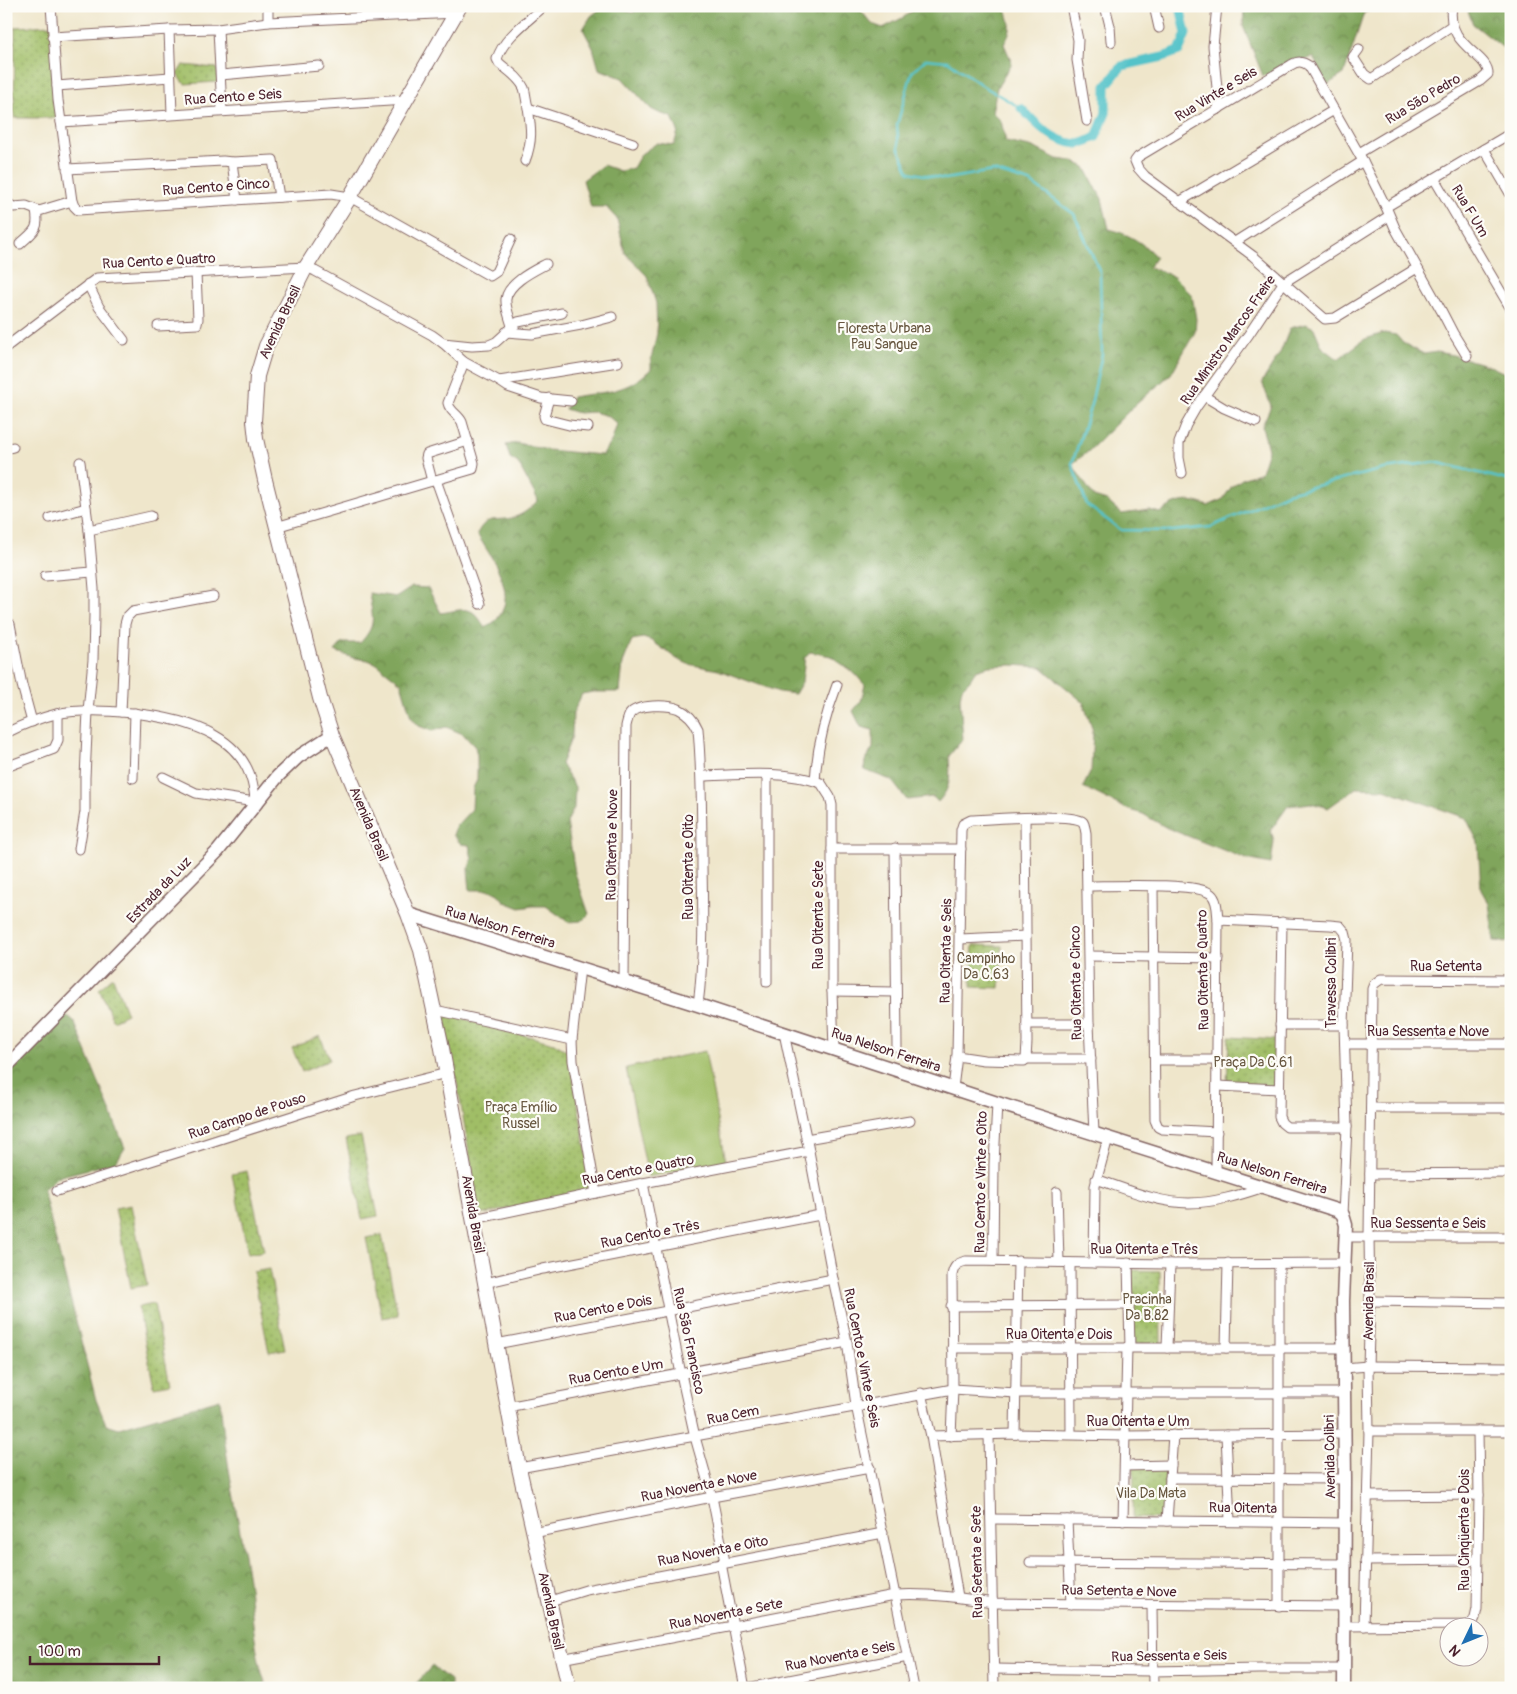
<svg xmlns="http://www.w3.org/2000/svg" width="1517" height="1694" viewBox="0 0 1517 1694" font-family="Pangolin,sans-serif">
<defs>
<pattern id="forest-crowns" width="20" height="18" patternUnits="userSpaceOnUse" patternTransform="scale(1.25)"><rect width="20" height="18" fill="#80a55b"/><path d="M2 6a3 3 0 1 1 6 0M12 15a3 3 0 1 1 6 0" fill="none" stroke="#6b864b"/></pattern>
<pattern id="park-dots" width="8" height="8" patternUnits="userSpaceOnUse" patternTransform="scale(1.25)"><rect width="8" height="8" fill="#a0be66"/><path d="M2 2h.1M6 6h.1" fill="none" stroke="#849a54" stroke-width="1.8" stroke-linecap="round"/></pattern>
</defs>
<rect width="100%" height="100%" fill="#fdfcf7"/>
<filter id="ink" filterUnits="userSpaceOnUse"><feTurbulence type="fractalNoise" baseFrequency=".02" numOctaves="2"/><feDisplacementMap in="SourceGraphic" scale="10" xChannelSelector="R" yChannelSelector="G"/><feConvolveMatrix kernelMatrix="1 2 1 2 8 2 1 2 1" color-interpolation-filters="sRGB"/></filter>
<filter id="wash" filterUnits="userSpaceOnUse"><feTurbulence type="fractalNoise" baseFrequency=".0096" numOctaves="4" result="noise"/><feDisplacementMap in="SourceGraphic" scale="20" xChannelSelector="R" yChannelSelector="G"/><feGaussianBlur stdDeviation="1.12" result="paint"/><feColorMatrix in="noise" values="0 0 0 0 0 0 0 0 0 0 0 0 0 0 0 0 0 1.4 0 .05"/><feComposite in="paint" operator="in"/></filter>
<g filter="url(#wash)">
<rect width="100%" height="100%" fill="#efe6cb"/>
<path fill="#a0be66" stroke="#756e48" d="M705,1051L726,1161L648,1177L626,1068Z"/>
<g fill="url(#forest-crowns)" stroke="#656243">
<path d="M604,6H615L634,13V6H857L872,24L883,28L904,17L919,6H1005C1010,23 1014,28 1004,44L1012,63L997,88L992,112L1001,121L1006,142L1035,148L1057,159L1072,161L1085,167L1102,199L1109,229C1127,233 1144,243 1156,257L1148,268L1161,271L1174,277L1192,295L1196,319L1195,332L1171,374L1133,407L1089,451L1072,464L1094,497L1107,501L1122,514L1149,510L1160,513C1176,500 1190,498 1208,506L1223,499L1232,486L1242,479L1261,472L1268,450L1262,426L1271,406L1262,382L1280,353L1290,328L1306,324L1314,328L1322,347L1338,359L1365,339L1384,333L1396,335L1403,343L1424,354L1437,352L1453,355L1490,366L1511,376V942L1494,941L1489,904L1481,890L1478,842L1466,818L1384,789L1356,788L1328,808L1311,803L1288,806L1271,830L1274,842L1271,864L1246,859L1167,828L1143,814L1129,810L1083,787L1091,771L1093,731L1083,702L1041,667L1012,665L989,666L976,670L970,680L962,688L960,698L963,739L949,756C950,775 952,787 938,802L933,797L907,800L891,780L864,770L865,761L873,748V730L861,727L853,711L861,701L865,685L855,674L831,656L810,652L805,657L802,682L795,694L779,692L718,670L688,664L677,659L652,641L643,638L632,640L623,663L620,692H593L582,694L573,713L572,736L561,764L575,787L574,808L567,822L575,873L589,914L582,921L568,922L546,906H533L520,908L505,902L498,894L490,890H470L468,870L472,859L469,845L461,844L453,835L456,826L472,809L473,788L477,780V755L475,747L463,734L446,727L432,731L419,726L411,717L401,683L377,664L368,660L353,658L335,651L342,643H360C378,624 372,617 369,593L397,597L412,587L428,588L441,613C466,609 472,604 485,628C489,625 495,622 498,618C518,592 491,557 477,534C487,513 497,523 515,517C524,514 532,507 538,500L518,463L510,458L506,445L517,443L548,450L602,455L612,440L617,424L608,416L594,412L578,413L565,409L572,397C606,391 625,394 651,369V360L657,333L656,303L647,276L625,253L617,219L606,207H591L583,180L603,165L620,171L633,168L641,154L657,143L674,145L678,131L672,117L659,113L651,109L622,78L599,69L593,48L583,29L591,16Z"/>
<path d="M1244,6H1379L1364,13L1344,74L1327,85L1313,57L1263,76L1243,26Z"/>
<path d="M1466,6H1511V54L1473,24Z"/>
<path d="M68,1016L74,1021L125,1148L116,1162L57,1177L43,1190L96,1400L106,1424L119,1428L220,1399C225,1460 239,1519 248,1580C252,1608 255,1665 268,1688H6V1077L58,1024Z"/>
<path d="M432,1666L450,1680V1688H412Z"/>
</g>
<g fill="url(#park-dots)" stroke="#756e48">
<path d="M52,25L60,118H14L15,27Z"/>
<path d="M183,65L217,68L218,82L185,84L177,74Z"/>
<path d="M973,945L1002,946L1000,988L971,987Z"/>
<path d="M113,977L127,1014L113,1021L99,989Z"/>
<path d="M442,1013L554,1043L569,1052L593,1190L480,1215L457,1082Z"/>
<path d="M320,1036L330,1060L302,1072L292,1048Z"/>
<path d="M1229,1037L1279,1040L1278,1087L1227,1084Z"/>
<path d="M361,1136L378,1216L362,1219L346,1139Z"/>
<path d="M247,1171L264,1251L248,1254L232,1174Z"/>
<path d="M131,1205L147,1285L131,1288L115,1208Z"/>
<path d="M382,1235L398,1315L382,1318L366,1238Z"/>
<path d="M269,1269L285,1349L269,1352L253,1272Z"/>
<path d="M1132,1270L1160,1271L1161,1343L1133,1344Z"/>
<path d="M154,1304L170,1384L154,1387L138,1307Z"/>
<path d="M1134,1467H1169L1165,1519L1133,1518Z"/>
</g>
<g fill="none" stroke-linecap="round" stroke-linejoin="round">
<path stroke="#55c3c9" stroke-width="2.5" d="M1021,108L983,86L948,61L926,59L912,72L897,125L899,149L909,172L945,179L993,171L1030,182L1074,214L1100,272L1102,354L1091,405L1072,464L1087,505L1121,530L1172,531L1211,527L1287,493L1384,469L1435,462L1511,481"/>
<path stroke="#55c3c9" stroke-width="9" d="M1021,108C1036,124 1053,142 1077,144C1083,144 1091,139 1096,137L1106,113V86L1122,66L1163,57L1179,51L1186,34L1180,6"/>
</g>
</g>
<g filter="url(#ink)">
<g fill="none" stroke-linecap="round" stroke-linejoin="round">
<defs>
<g id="minor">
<path d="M51,6L58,100L72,201L74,206L78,210L331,194L350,197L490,276L496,272L511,239"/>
<path d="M268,6V22"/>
<path d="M1071,6L1078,40L1077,60L1087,121"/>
<path d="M1105,6L1110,26L1111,42"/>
<path d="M1154,6L1159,28"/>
<path d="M1217,6L1213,46L1219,109"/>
<path d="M218,29L222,111"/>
<path d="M169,30L172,114"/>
<path d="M52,37L169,30L218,29L268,22L456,13"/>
<path d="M1359,49L1353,57L1364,74L1371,79L1451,26"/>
<path d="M221,75L319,66"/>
<path d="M57,86L170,77"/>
<path d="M528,108L633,143"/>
<path d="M61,122L406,100"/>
<path d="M1484,149L1511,195"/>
<path d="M1359,153L1480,81L1488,74C1489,54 1445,46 1452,6"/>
<path d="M525,161C533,140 531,128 528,107C526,101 526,94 524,88C519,77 507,70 499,63L497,59C503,38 528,21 544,6"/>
<path d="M232,162L273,160L279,197"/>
<path d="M67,169L223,161L232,162L237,200"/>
<path d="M1435,180L1511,309"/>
<path d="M1179,202L1334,110"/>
<path d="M6,203L14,207L26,206L39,211L72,201"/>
<path d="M1386,207L1511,133"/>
<path d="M1235,242L1363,161"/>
<path d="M20,244C32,232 40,231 36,211"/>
<path d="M1417,268L1335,318L1325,319L1253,256L1145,176L1138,168L1135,161L1138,157L1291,65C1298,61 1302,61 1309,66L1363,161L1386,207L1395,228L1441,310L1453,333L1467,356"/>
<path d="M88,284L99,307L124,340"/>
<path d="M158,326L197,324L198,319L196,273"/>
<path d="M512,326C510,318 505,307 506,299C508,283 533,271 546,264"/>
<path d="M506,332L532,334L581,325L612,317"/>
<path d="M443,343L472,346L489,345L496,342L518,322L562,313"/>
<path d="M6,347L97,278L306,267L315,271L432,335L443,343L464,362L499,381L508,387L541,398L571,401"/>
<path d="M499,381L618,362"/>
<path d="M1204,396L1224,408L1256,422"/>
<path d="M549,398L544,416L545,419L569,425L588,427"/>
<path d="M6,449L13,447"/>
<path d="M1182,473L1179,458V443L1186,425L1197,406L1249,334L1283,283L1389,216"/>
<path d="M436,480L480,604"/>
<path d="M432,481L426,458L427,454L468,441"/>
<path d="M50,518L86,508"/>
<path d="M276,527L473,469L474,463L462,422C458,414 450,412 448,403L464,362"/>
<path d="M89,530L151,516"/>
<path d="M45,576L92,572"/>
<path d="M10,624L22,685L32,722"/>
<path d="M121,712L125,624L127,617L133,611L213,596"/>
<path d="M6,733C22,725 40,718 56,714C81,709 108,711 132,713C187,719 253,735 255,802L196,793L163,777"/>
<path d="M6,767L54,749L58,740V714"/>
<path d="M767,775V982"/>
<path d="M702,776C740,775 784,770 821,783L830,797L832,805V991L834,1049"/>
<path d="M133,778L135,713"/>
<path d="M815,781C817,749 825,716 837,685"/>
<path d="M895,848L897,1047"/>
<path d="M79,849L85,812V778L88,711L93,660L94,616V589L89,530L80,462"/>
<path d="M832,849H961"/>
<path d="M1088,886C1110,886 1198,882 1211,894C1218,900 1217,912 1218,920L1216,1172"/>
<path d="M1153,887L1155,1120L1158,1127L1162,1129L1217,1132"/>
<path d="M1218,920L1330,925L1340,926L1345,932L1347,940L1344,1025L1347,1127L1343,1215"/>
<path d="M1282,922L1279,1117L1282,1123L1287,1127H1347"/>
<path d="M960,939L1026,936"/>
<path d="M1089,956L1218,958"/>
<path d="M580,968L572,1040L573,1061L596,1193"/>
<path d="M624,983L626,726C627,722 628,717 630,714C637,704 668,704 679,709C687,713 694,720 698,729C702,775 702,821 702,867C703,913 704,959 698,1005"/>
<path d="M832,991L896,992"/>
<path d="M435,1010L572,1040"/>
<path d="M1027,1024H1089"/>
<path d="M1280,1025H1344"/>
<path d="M784,1033L809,1151L833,1279L847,1342L856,1405L914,1688"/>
<path d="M1345,1044H1511"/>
<path d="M957,1056L984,1060L1024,1061L1026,1059L1027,1042L1025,818"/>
<path d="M1026,1059H1091"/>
<path d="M1155,1060H1218"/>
<path d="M1218,1086L1279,1089"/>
<path d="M953,1088L957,1056L961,830L963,824L971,820C989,819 1073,813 1083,822C1085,825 1085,829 1086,833L1089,1024L1094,1133"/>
<path d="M1371,1108H1511"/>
<path d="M806,1139L910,1121"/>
<path d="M1370,1174L1511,1173"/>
<path d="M1096,1179C1126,1189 1157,1203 1189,1203C1214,1203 1240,1195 1264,1187"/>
<path d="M643,1183L681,1374L695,1437L712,1497L725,1562"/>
<path d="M57,1191L355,1096L447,1073"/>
<path d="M1057,1192L1059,1262"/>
<path d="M474,1219L643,1183L809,1151"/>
<path d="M1345,1237H1511"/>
<path d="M993,1261L994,1164L997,1103"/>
<path d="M1070,1263L1071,1434"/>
<path d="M1094,1263L1095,1186L1108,1138"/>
<path d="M1128,1263L1130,1348"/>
<path d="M485,1283L543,1269L820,1215"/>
<path d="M1370,1301L1511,1303"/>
<path d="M951,1306L1129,1305"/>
<path d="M496,1344L833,1279"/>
<path d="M952,1348H1343"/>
<path d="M1167,1348L1170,1264"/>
<path d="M1226,1348L1228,1263"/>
<path d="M1344,1368L1368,1366L1511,1367"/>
<path d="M921,1393L931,1436L958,1597"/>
<path d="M507,1407L847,1342"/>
<path d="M1369,1431H1511"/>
<path d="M1015,1434L1018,1261"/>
<path d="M989,1435L994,1688"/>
<path d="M1226,1435L1230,1521"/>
<path d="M931,1436L1015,1434L1125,1436L1345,1434"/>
<path d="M951,1436L953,1389L952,1275C954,1266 957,1263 966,1261L1170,1264L1344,1263"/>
<path d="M1125,1466L1171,1465"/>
<path d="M519,1468L953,1389L1016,1393H1343"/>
<path d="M1170,1478L1345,1479"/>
<path d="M1368,1496L1479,1495"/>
<path d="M991,1519L1345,1523"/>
<path d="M1067,1520L1071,1604"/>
<path d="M1123,1521L1127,1347"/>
<path d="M1167,1521L1173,1435"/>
<path d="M533,1533L712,1497L870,1468"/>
<path d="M1365,1561L1477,1560"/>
<path d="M1030,1562L1345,1564"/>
<path d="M721,1563L745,1688"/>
<path d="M550,1601L586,1590L883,1533"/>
<path d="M1152,1605L1153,1688"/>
<path d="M1279,1606V1264"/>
<path d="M1344,1626L1467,1625L1472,1624L1475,1618L1477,1609L1479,1495L1478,1431"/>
<path d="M1364,1626L1369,1431L1368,1366L1370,1301L1369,1236L1372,989L1374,984L1381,979L1511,980"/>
<path d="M561,1659L895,1595C928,1593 959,1597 992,1603L1344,1606"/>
<path d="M994,1669L1153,1671L1259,1669H1344"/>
<path d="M747,1688L908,1657"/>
</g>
<g id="secondary">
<path d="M408,914L698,1005L997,1103L1339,1211L1343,1215L1346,1225L1343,1301L1345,1479L1344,1688"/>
<path d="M6,1067L218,851L278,776L298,757L332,735"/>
</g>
<path id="primary" d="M460,6L350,197L306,267L266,346L257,376L254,421L256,439L265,480L320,698L332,735L408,914L421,950L441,1043L519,1468L569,1688"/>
</defs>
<use href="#minor" stroke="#846563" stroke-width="11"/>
<use href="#secondary" stroke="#846563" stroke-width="15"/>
<use href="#primary" stroke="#846563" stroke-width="16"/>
<use href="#minor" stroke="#fff" stroke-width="9"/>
<use href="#secondary" stroke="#fff" stroke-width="12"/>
<use href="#primary" stroke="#fff" stroke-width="14"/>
</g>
</g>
<g text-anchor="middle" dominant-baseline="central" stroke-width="4.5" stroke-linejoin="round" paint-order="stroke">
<g font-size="14" fill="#4a1f2b" stroke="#fdfcf7">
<text transform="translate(1216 94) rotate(-31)">Rua Vinte e Seis</text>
<text transform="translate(233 97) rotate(-4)">Rua Cento e Seis</text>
<text transform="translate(1423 99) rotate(-31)">Rua São Pedro</text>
<text transform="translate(216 187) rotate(-4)">Rua Cento e Cinco</text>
<text transform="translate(1470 211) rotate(59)">Rua F Um</text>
<text transform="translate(159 261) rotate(-3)">Rua Cento e Quatro</text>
<text transform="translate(280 322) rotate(-65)">Avenida Brasil</text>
<text transform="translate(1228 340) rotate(-55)">Rua Ministro Marcos Freire</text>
<text transform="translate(369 824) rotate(67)">Avenida Brasil</text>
<text transform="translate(612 845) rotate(-89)">Rua Oitenta e Nove</text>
<text transform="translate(688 867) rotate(-90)">Rua Oitenta e Oito</text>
<text transform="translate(159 890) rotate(-46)">Estrada da Luz</text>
<text transform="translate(818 915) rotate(-90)">Rua Oitenta e Sete</text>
<text transform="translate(500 927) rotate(17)">Rua Nelson Ferreira</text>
<text transform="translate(946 951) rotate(-89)">Rua Oitenta e Seis</text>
<text x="1446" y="966">Rua Setenta</text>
<text transform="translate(1203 970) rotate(-91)">Rua Oitenta e Quatro</text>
<text transform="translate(1076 983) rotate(-91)">Rua Oitenta e Cinco</text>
<text transform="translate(1331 983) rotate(-90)">Travessa Colibri</text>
<text x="1428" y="1031">Rua Sessenta e Nove</text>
<text transform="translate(886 1050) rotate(18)">Rua Nelson Ferreira</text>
<text transform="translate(247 1116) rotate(-18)">Rua Campo de Pouso</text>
<text transform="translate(638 1170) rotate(-11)">Rua Cento e Quatro</text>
<text transform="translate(1272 1173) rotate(17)">Rua Nelson Ferreira</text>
<text transform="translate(981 1182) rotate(-89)">Rua Cento e Vinte e Oito</text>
<text transform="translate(473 1214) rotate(80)">Avenida Brasil</text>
<text x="1428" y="1223">Rua Sessenta e Seis</text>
<text transform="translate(650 1234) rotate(-11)">Rua Cento e Três</text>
<text x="1144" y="1249">Rua Oitenta e Três</text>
<text transform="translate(1369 1301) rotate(-89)">Avenida Brasil</text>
<text transform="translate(603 1309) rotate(-11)">Rua Cento e Dois</text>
<text x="1059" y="1334">Rua Oitenta e Dois</text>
<text transform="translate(689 1341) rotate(78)">Rua São Francisco</text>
<text transform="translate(862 1358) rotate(79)">Rua Cento e Vinte e Seis</text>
<text transform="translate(616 1372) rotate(-10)">Rua Cento e Um</text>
<text transform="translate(733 1415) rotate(-11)">Rua Cem</text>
<text x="1138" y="1421">Rua Oitenta e Um</text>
<text transform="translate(1330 1457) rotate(-91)">Avenida Colibri</text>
<text transform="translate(699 1486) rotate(-11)">Rua Noventa e Nove</text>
<text transform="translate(1243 1508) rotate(1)">Rua Oitenta</text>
<text transform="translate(1464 1530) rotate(-90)">Rua Cinqüenta e Dois</text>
<text transform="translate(713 1551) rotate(-11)">Rua Noventa e Oito</text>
<text transform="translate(977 1562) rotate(-91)">Rua Setenta e Sete</text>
<text transform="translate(1119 1591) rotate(1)">Rua Setenta e Nove</text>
<text transform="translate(551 1611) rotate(78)">Avenida Brasil</text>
<text transform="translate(726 1614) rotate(-11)">Rua Noventa e Sete</text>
<text transform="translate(840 1656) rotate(-11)">Rua Noventa e Seis</text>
<text transform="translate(1169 1656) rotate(-1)">Rua Sessenta e Seis</text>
</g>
<g font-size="14" fill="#685740" stroke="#fdfcf7">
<text x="884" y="328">Floresta Urbana<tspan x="884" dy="16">Pau Sangue</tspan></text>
<text x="986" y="958">Campinho<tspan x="986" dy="16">Da C.63</tspan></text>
<text x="1253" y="1062">Praça Da C.61</text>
<text x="521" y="1107">Praça Emílio<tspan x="521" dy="16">Russel</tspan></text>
<text x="1147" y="1299">Pracinha<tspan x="1147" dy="16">Da B.82</tspan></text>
<text x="1151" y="1493">Vila Da Mata</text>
</g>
</g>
<rect width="1517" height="1694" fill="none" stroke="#fdfcf7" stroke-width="25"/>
<g transform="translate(1464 1642) rotate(227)"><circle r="24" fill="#fdfcf7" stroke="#b5a4a5"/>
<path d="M0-4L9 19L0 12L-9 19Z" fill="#1f6fb2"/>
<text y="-8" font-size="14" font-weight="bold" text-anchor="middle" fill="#4a1f2b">N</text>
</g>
<path d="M30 1656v8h129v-8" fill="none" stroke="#4a1f2b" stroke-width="2.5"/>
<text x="38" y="1656" font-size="15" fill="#4a1f2b" stroke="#fdfcf7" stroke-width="4" paint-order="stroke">100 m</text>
</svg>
